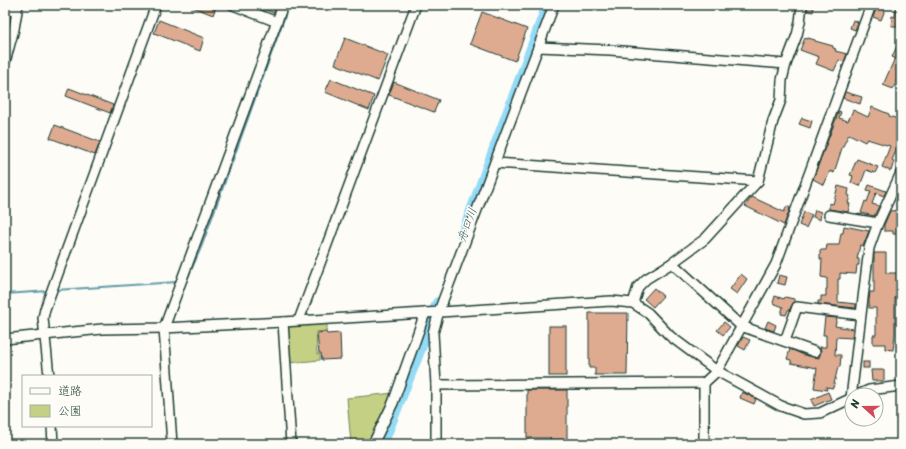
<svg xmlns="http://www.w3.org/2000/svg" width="906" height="449" viewBox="0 0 906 449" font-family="Sriracha,'Klee One',sans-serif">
<rect width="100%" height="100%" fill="#fdfcf7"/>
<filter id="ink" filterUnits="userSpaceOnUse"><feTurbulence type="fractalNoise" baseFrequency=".025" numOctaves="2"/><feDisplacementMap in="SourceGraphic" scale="8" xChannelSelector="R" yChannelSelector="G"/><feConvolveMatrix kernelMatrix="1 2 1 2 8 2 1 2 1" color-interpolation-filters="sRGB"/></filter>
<g filter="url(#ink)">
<g fill="#c4d084" stroke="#72865c">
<path d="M327,323V331L316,332L317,354H320V360L289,363L287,325Z"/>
<path d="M394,393L370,444H351L347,398Z"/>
</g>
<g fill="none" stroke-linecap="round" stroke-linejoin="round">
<g stroke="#659ca8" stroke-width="2">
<path d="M183,282H186L202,245L289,5"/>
<path d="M56,290L177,282"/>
<path d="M5,294L49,291"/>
</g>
<g stroke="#94dbf6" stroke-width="12">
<path d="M463,235L548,5"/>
<path d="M382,444L438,303"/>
</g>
</g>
<g fill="#deab91" stroke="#1f3d34">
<path d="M188,5H212L216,7L213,15Z"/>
<path d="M253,5H277L274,13Z"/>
<path d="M808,5H814L813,12L807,11Z"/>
<path d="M896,5H901V26H891L892,16L895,17Z"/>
<path d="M877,7L885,10L881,20L873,17Z"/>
<path d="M482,12L527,29L515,61L470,44Z"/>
<path d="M159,20L204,38L200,51L154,33Z"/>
<path d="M853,20L858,22L855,30L850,28Z"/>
<path d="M901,37V77L899,76L893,89L883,85L895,58L892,57Z"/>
<path d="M345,38L388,55L378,81L335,64Z"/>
<path d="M805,38L808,39V38L815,40V41L833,46V48L836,49L835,51L847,54L844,62L839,60L834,71L816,64L819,57L800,50Z"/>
<path d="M331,79L374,96L369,110L325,92Z"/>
<path d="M394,82L439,100L434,112L389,95Z"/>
<path d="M69,88L113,105L110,113L66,96Z"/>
<path d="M845,92L862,97L860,104L843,98Z"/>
<path d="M872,107L889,114V116L901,120L899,132L901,133V151L897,149L892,160L894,161L891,171L882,167L890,146L867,139L865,142L849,134L842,148L834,173L830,171L824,185L813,179L839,111L841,112L839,118L848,121L853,110L868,117Z"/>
<path d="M802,118L812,121L810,128L799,124Z"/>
<path d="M55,125L100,142L95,155L50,138Z"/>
<path d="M857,159L878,167L875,173L866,170L860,186L851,183L853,176L850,175Z"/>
<path d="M869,185L886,191L884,196L876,193L872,204L879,206L874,216L861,213L865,201L867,202L871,191L867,190Z"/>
<path d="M838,186L849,189L848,195L850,196L848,203L850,204L848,212L829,209V203L833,204Z"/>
<path d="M752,197L784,212L787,206L790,208L784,225L745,206Z"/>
<path d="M815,210L821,212L820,220L813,217Z"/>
<path d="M901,210V234H893V231H884V225L890,211Z"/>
<path d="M804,212L812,215L806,228L799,225Z"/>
<path d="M844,226L869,231L863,246L860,245L857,259H859V265H857L856,274L840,273V279H838V302L856,304V308L818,304V301H821V296H826V289H827V278L821,277L822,259H820V250H826L827,245H839L841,233H843Z"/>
<path d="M874,253H886V273H901V297L895,298V334L893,350L885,349V344H873V335H876V308H869V300L870,292H874Z"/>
<path d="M741,274L747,279L737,294L730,289Z"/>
<path d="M779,275L787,277L785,285L777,283Z"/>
<path d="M654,288L663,296L653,307L644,299Z"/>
<path d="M775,296L784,299L785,297L794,299V302L789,310H788L786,315L781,314L783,307L773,303Z"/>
<path d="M589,313H628L627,375H595V368H589Z"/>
<path d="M825,317L837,318L835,326L853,329L852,338L836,337L835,355H841L840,367H838L833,388L826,387L827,390L814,388L817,368L791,363V360L787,359L790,349L804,355L819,358L821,351L820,347H826V335H823Z"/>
<path d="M768,321L776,325L774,331L765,328Z"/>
<path d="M724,322L730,327L723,335L717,330Z"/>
<rect x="549" y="326" width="17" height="50"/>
<path d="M326,332L327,334L340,333L341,359L322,360L321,353H319L317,333Z"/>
<path d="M743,337L750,340L745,350L738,346Z"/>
<rect x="863" y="362" width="6" height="6"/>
<path d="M871,370H884V381H872Z"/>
<path d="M527,390H567V440H550V438H527Z"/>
<path d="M742,392L756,399L754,404L740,398Z"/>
<path d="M828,392L831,399L814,406L811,400Z"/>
</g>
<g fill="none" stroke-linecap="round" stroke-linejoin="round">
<defs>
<g id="minor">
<path d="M6,5L16,13"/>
<path d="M233,5L277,22"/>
<path d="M538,47L610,50L786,64"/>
<path d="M5,62L14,29L18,5"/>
<path d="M495,163L758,181"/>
<path d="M829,215L878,223"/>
<path d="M672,263L741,326L815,352"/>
<path d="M633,303L638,287L646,279L672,263L705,239L758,181L773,121L781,100L782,80L786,64L797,35L800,22L802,5"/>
<path d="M299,320L416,5"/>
<path d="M283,322L291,444"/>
<path d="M5,339L102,329L164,328L283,322L611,301L633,303L648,313L670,336L717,371L781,406L804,414L820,413L852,398"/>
<path d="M785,341L797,307L860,315"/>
<path d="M49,376L43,318L45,309L156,5"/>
<path d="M704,383V444"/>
<path d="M436,385L704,383L717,371L776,264L871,5"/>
<path d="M858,395L869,390L901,386"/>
<path d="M851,398L869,248L878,223L901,173"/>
<path d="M52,426L53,444"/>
<path d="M172,444L164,328L283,5"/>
<path d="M373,444L393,403L425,313"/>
<path d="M436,444V385L433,333L439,311L554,5"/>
</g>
</defs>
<use href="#minor" stroke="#1f3d34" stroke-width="12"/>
<use href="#minor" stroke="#fdfcf7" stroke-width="9"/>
</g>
</g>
<g text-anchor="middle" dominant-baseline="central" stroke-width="3" stroke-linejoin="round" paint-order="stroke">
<g font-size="12" font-style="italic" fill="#365d5b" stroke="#fdfcf7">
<text transform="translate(467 225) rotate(-70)">舟口川</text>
</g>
</g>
<rect width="906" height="449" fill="none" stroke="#fdfcf7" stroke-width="20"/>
<rect x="10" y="10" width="886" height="429" fill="none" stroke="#1f3d34" stroke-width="1.5" filter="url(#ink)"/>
<rect x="22" y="375" width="130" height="52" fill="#fdfcf7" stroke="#a4b0a9"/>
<rect x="30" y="388" width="20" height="6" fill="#fdfcf7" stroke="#a4b0a9"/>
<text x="58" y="395" font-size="12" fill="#1f3d34">道路</text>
<rect x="30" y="405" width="20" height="12" fill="#c4d084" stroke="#a4b0a9"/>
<text x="58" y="415" font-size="12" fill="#1f3d34">公園</text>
<g transform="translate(864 407) rotate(291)"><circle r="19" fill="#fdfcf7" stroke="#a4b0a9"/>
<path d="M0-3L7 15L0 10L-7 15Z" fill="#d1495b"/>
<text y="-6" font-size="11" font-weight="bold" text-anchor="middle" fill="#1f3d34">N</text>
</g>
</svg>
